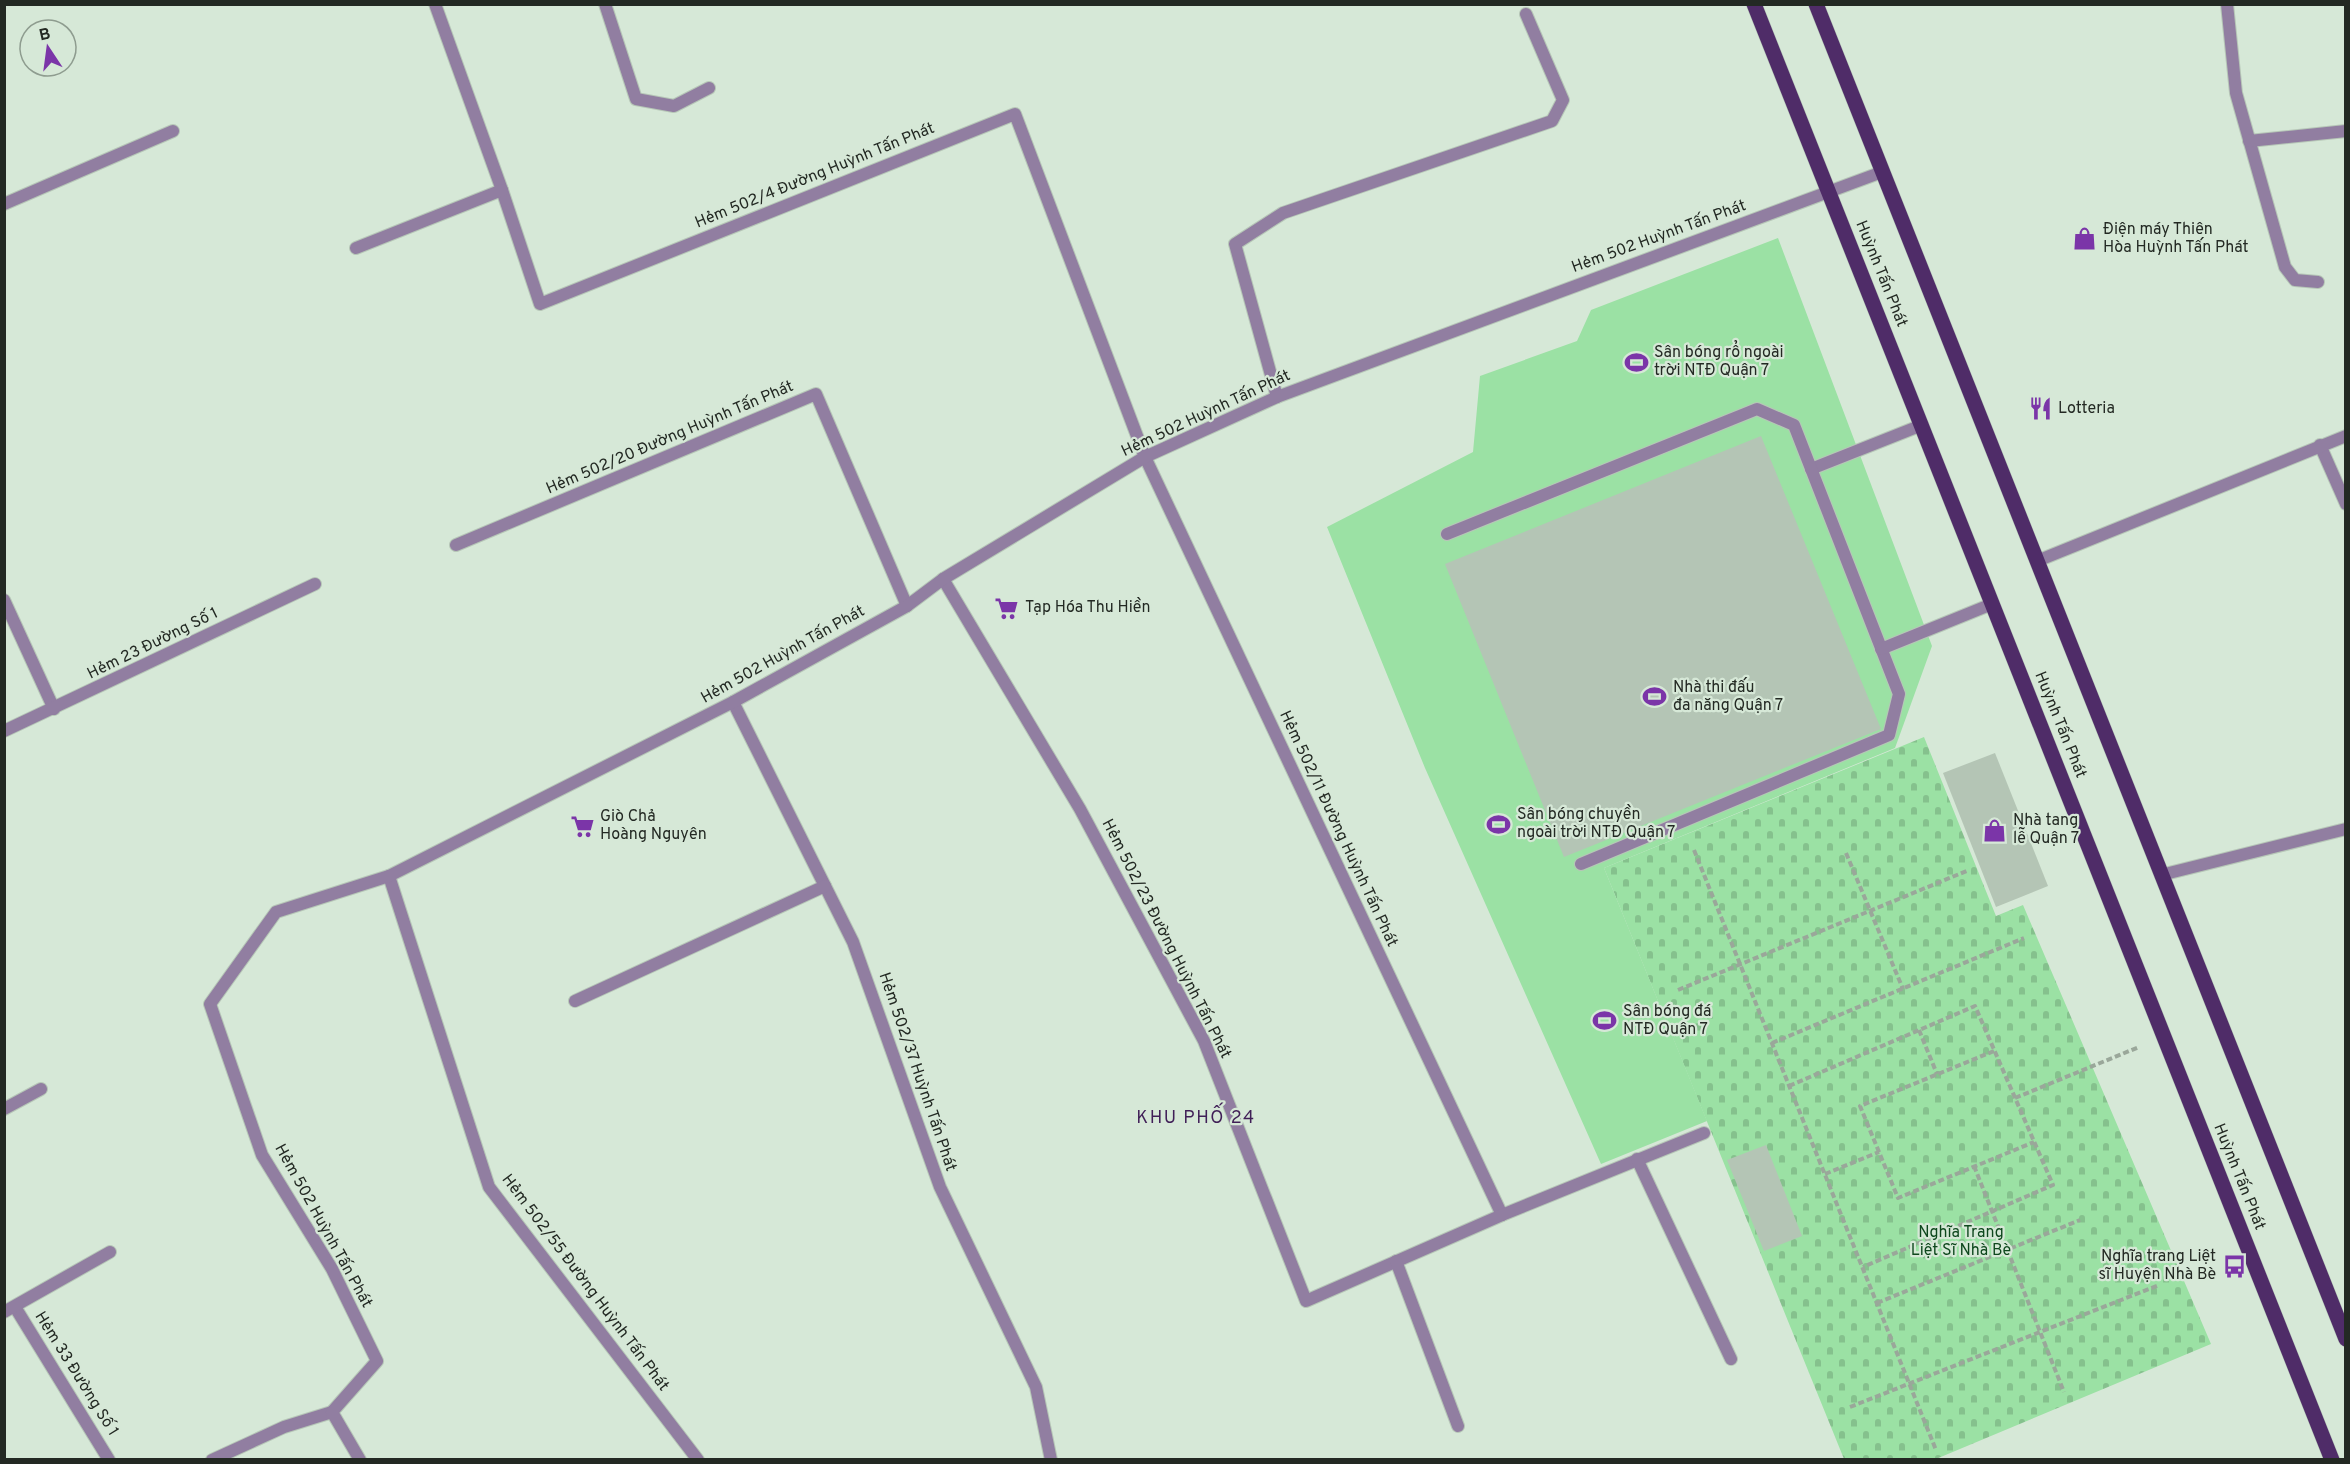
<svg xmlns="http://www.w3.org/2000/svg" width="2350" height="1464" viewBox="0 0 2350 1464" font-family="Overpass,sans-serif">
<defs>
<pattern id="cemetery-stones" width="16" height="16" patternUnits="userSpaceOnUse" patternTransform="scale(1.5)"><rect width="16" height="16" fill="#9be1a4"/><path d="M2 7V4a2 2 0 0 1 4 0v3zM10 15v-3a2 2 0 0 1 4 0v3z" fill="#85c18d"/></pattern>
</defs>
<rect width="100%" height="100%" fill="#d6e8d7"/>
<path fill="url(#cemetery-stones)" d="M1924,737L1996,916L2023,905L2211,1344L1936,1459H1844L1604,868Z"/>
<path fill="#9be1a4" d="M1778,238L1932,646L1895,748L1604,868L1707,1121L1601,1164L1425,768L1327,527L1473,452L1480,376L1577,341L1591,310Z"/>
<g fill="#b4c5b5">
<path d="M1761,436L1881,729L1564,857L1445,564Z"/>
<path d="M1995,753L2048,886L1996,907L1943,773Z"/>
<path d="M1766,1145L1802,1236L1764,1251L1727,1160Z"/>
</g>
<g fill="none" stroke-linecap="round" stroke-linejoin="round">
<defs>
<g id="lane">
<path d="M2227,4L2236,93L2285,267L2295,280L2318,282"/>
<path d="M2249,141L2346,131"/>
<path d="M1277,397L1235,244L1283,213L1552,121L1563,100L1526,14"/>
<path d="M1811,469L1922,425"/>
<path d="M1447,534L1757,409L1794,425L1899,694L1889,735L1581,864"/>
<path d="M456,545L816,394L907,606"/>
<path d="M1881,649L1992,604"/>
<path d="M2161,875L2346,829"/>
<path d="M4,1109L41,1089"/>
</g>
<g id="street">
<path d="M435,4L502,190L540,304L1015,114L1145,457L1502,1215"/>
<path d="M605,4L636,99L674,106L709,88"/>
<path d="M4,204L173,131"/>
<path d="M356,248L502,190"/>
<path d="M2320,445L2346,504"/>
<path d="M2037,561L2346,436"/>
<path d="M943,579L1080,809L1204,1041L1306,1301L1502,1215L1704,1133"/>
<path d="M4,600L54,709"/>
<path d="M733,702L853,942L940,1187L1036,1387L1051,1460"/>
<path d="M4,731L315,584"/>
<path d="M389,876L489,1187L698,1460"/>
<path d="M575,1001L825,886"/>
<path d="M1637,1159L1731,1359"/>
<path d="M1396,1261L1458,1426"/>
<path d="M15,1307L109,1460"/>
<path d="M4,1312L110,1252"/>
<path d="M212,1460L284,1427L332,1412"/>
<path d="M360,1460L332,1412L377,1361L332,1269L262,1155L210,1004L276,912L389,876L733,702L907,606L943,579L1145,457L1277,397L1882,172"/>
</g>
<g id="primary">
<path d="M1754,4L2332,1460"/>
<path d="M1816,4L2346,1339"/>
</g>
</defs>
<use href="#lane" stroke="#b6c6b7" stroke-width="14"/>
<use href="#street" stroke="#b6c6b7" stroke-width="14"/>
<use href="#primary" stroke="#b6c6b7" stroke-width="16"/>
<g stroke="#9aa79a" stroke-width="4" stroke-dasharray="6 3" stroke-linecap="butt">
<path d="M1694,850L1936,1450"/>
<path d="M1846,853L1903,989"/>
<path d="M1678,990L1969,870"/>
<path d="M1919,1030L1937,1074"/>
<path d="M1772,1043L2024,938"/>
<path d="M1994,1051L1860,1106L1898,1198L2034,1142"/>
<path d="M1789,1086L1975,1006L2053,1185L1863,1267"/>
<path d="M2015,1098L2139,1047"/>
<path d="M1974,1166L2064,1392"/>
<path d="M1825,1174L1879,1152"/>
<path d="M1877,1303L2080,1220"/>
<path d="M1850,1407L2159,1285"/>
</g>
<use href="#lane" stroke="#917ea1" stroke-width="12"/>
<use href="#street" stroke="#917ea1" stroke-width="12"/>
<use href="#primary" stroke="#4f2c68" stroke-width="15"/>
</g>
<defs>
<symbol id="shop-bare" viewBox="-9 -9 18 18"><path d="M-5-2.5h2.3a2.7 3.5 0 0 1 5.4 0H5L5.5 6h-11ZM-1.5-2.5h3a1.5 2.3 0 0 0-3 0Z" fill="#7b35a8" stroke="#d6e8d7" stroke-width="2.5" paint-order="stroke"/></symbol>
<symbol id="stadium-bare" viewBox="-9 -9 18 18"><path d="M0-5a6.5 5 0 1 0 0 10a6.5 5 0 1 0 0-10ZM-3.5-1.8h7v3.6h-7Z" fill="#7b35a8" stroke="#d6e8d7" stroke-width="2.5" paint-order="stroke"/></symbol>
<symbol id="restaurant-bare" viewBox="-9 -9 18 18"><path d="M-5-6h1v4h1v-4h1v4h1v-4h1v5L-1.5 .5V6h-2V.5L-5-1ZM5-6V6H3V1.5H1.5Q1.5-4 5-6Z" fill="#7b35a8" stroke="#d6e8d7" stroke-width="2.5" paint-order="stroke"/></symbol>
<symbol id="supermarket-bare" viewBox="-9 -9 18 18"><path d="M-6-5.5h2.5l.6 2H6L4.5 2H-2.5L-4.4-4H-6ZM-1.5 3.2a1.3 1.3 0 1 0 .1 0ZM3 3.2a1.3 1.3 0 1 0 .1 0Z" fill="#7b35a8" stroke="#d6e8d7" stroke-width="2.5" paint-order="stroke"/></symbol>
<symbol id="bus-bare" viewBox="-9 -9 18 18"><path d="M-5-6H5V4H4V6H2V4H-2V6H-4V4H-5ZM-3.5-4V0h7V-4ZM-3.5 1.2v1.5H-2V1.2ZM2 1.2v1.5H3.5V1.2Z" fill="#7b35a8" stroke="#d6e8d7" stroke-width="2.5" paint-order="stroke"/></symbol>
</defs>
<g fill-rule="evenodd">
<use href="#shop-bare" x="2068" y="222" width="33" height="33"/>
<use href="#stadium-bare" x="1620" y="346" width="33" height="33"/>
<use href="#restaurant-bare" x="2024" y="392" width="33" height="33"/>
<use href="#supermarket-bare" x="990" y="592" width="33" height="33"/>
<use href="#stadium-bare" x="1638" y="680" width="33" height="33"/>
<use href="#stadium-bare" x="1482" y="808" width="33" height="33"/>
<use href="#supermarket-bare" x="566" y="810" width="33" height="33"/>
<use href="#shop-bare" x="1978" y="814" width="33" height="33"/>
<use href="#stadium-bare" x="1588" y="1004" width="33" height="33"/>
<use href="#bus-bare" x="2218" y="1250" width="33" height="33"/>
</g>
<g text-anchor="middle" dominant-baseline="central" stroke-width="4.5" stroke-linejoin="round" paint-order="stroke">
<g font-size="16" fill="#232923" stroke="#d6e8d7">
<text transform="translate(815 176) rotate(-22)">Hẻm 502/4 Đường Huỳnh Tấn Phát</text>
<text transform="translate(1659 237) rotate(-20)">Hẻm 502 Huỳnh Tấn Phát</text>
<text transform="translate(1881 274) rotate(68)">Huỳnh Tấn Phát</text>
<text transform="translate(1206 414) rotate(-25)">Hẻm 502 Huỳnh Tấn Phát</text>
<text transform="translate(670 438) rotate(-23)">Hẻm 502/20 Đường Huỳnh Tấn Phát</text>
<text transform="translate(153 644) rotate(-26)">Hẻm 23 Đường Số 1</text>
<text transform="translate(783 655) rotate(-29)">Hẻm 502 Huỳnh Tấn Phát</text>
<text transform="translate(2060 725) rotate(68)">Huỳnh Tấn Phát</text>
<text transform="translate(1338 829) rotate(65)">Hẻm 502/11 Đường Huỳnh Tấn Phát</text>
<text transform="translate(1166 939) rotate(63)">Hẻm 502/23 Đường Huỳnh Tấn Phát</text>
<text transform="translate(917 1072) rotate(71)">Hẻm 502/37 Huỳnh Tấn Phát</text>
<text transform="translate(2239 1177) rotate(68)">Huỳnh Tấn Phát</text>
<text transform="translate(323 1226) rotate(61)">Hẻm 502 Huỳnh Tấn Phát</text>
<text transform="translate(585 1283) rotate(53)">Hẻm 502/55 Đường Huỳnh Tấn Phát</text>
<text transform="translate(76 1374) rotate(58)">Hẻm 33 Đường Số 1</text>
</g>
<g font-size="16" fill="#232923" stroke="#d6e8d7" text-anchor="start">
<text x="2103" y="230">Điện máy Thiên<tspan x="2103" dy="18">Hòa Huỳnh Tấn Phát</tspan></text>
<text x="1654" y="353">Sân bóng rổ ngoài<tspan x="1654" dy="18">trời NTĐ Quận 7</tspan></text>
<text x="2058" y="409">Lotteria</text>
<text x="1025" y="608">Tạp Hóa Thu Hiền</text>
<text x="1673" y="688">Nhà thi đấu<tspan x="1673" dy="18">đa năng Quận 7</tspan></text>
<text x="1517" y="815">Sân bóng chuyền<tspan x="1517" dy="18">ngoài trời NTĐ Quận 7</tspan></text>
<text x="600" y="817">Giò Chả<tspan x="600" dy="18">Hoàng Nguyên</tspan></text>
<text x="2013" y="821">Nhà tang<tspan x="2013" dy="18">lễ Quận 7</tspan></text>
<text x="1623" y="1012">Sân bóng đá<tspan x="1623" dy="18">NTĐ Quận 7</tspan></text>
<text x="2216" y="1257" text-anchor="end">Nghĩa trang Liệt<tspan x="2216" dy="18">sĩ Huyện Nhà Bè</tspan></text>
</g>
<g font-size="16" fill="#0e481d" stroke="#d6e8d7">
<text x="1961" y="1233">Nghĩa Trang<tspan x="1961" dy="18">Liệt Sĩ Nhà Bè</tspan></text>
</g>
<g font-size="18" letter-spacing="1.5" fill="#401f57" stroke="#d6e8d7">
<text x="1196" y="1118">KHU PHỐ 24</text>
</g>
</g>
<rect width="2350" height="1464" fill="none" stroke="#232923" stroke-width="12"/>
<g transform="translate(48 48) rotate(347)"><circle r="28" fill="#d6e8d7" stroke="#8e9c8f" stroke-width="1.5"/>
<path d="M0-4.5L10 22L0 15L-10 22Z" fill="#7b35a8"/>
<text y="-9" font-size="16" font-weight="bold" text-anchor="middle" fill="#232923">B</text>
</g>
</svg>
